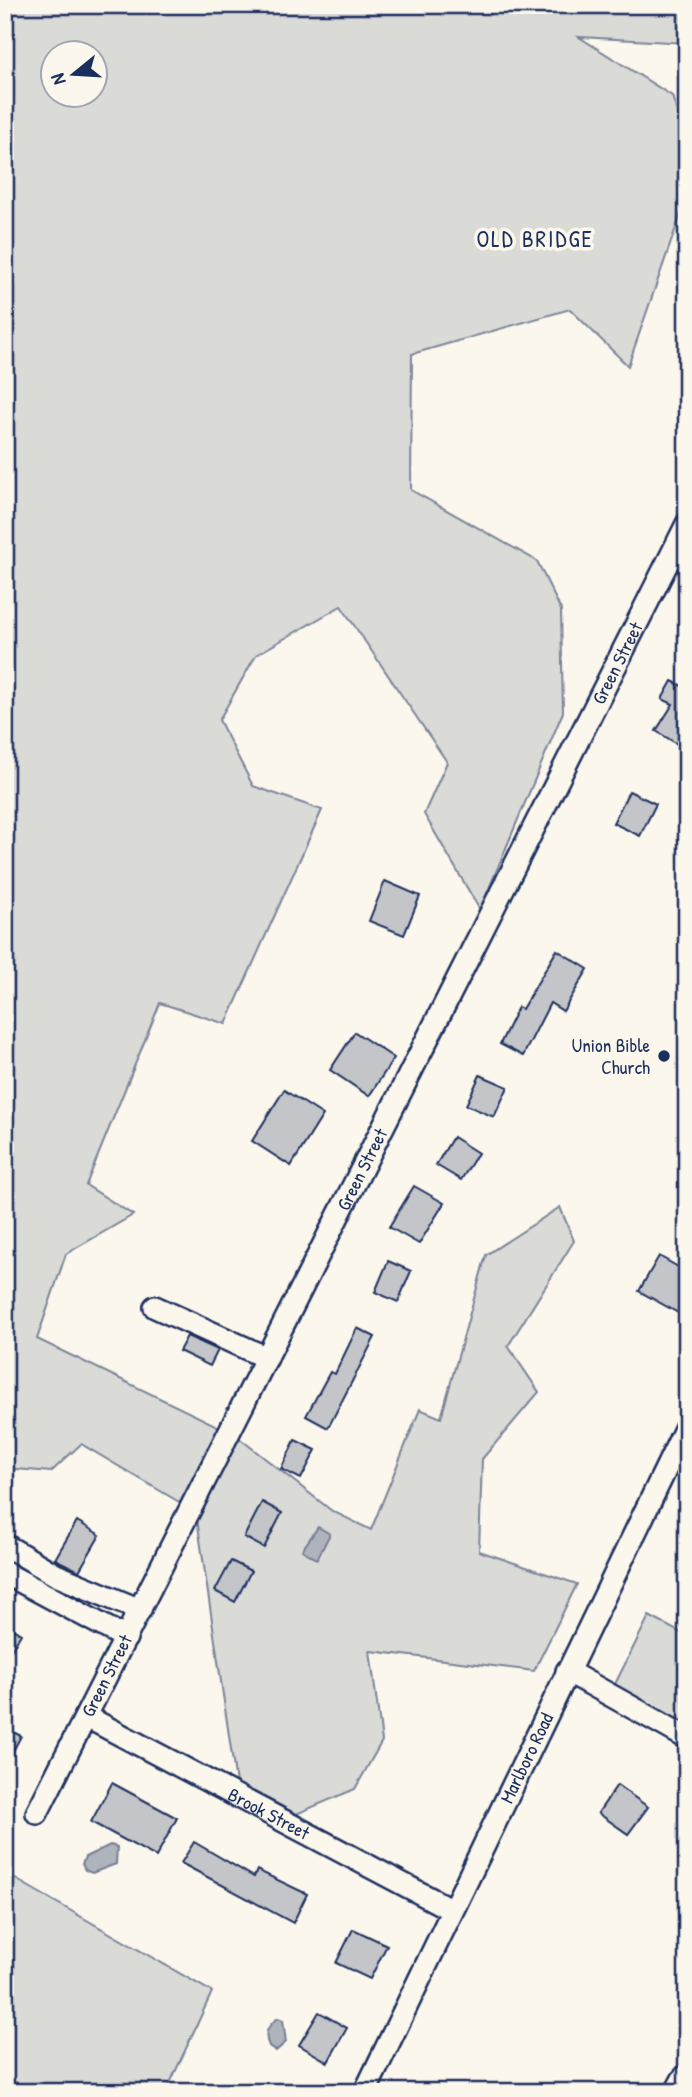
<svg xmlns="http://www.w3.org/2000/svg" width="692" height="2097" viewBox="0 0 692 2097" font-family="'Patrick Hand',sans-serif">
<rect width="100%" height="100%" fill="#fbf7ec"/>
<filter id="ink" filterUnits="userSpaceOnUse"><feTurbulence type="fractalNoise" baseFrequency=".0143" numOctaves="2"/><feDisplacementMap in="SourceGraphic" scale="14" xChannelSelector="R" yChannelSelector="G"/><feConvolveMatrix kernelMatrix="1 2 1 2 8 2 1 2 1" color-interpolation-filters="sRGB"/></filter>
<g filter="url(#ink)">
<g fill="#dadad7" stroke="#7a849a" stroke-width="2" fill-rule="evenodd">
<path d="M5,5H687V43L579,37L672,96L687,146V196L628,366L570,309L412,354L411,490L537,561L561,610L563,712L480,910L424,814L447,762L341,606L256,655L219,720L253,786L322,810L226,1024L160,1003L86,1185L133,1215L66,1254L37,1339L234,1434L332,1511L371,1530L420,1409L441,1418L486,1255L560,1207L574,1241L508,1346L539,1392L482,1459L479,1551L577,1584L534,1671L370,1651L382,1741L355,1789L294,1815L236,1783L196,1512L81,1444L51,1472L5,1468ZM52,52H94V94H52Z"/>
<path d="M649,1616L687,1636V1737L609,1696Z"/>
<path d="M5,1873L212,1992L166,2092H5Z"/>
</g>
<g fill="#afb3bb" stroke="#747e96" stroke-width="2">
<path d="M318,1527L330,1534L317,1559L302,1550Z"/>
<path d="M110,1845L117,1847L116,1864L92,1873L85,1870L82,1864L85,1857Z"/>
<path d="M278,2018L283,2020L286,2042L276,2051L269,2046C263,2033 268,2025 278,2018Z"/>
</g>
<g fill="#c3c5c9" stroke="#1b2f5e" stroke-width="2">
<path d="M672,681L684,687L687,683V750L656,731L673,704L662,699Z"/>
<path d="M629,791L656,804L640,836L613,823Z"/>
<path d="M385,881L420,896L404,935L369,921Z"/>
<path d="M557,950L588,969L563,1011L550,1003L523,1056L500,1044L518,1007L522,1009Z"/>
<path d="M355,1032L394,1058L369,1096L330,1070Z"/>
<path d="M480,1075L508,1087L494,1117L466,1105Z"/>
<path d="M284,1090L323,1115L291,1166L252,1141Z"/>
<path d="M453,1137L478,1153L461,1180L436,1165Z"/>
<path d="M414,1186L444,1203L419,1244L389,1227Z"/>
<path d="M659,1256L687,1272V1302L680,1314L639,1291Z"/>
<path d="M388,1261L411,1271L398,1302L375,1292Z"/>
<path d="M357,1328L375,1337L328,1428L306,1416L330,1372L335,1374Z"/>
<path d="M187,1336L218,1350L210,1366L179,1351Z"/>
<path d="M295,1440L316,1450L301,1479L281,1469Z"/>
<path d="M262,1502L282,1513L264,1548L244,1537Z"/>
<path d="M77,1521L100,1535L79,1571L55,1559Z"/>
<path d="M231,1561L251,1571L235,1602L215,1591Z"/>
<path d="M5,1624L21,1634L5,1660Z"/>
<path d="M5,1728L21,1736L5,1766Z"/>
<path d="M112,1783L177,1818L156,1857L91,1822Z"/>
<path d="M617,1785L648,1807L628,1834L598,1813Z"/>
<path d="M194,1842L254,1877L257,1870L307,1894L293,1923L181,1863Z"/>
<path d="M353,1929L387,1945L370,1979L336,1963Z"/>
<path d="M319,2012L347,2028L328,2062L299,2045Z"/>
</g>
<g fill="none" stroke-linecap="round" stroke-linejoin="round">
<defs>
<g id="minor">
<path d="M155,1307L267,1358"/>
<path d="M5,1545L56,1575L140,1610"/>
<path d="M5,1573L126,1638"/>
<path d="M567,1671L687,1738"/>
<path id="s1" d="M87,1717L452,1910"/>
<path id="s2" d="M37,1813L687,524"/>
<path id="s3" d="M365,2092L687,1425"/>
</g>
<path id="highway" d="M681,2092L687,2081"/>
</defs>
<use href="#minor" stroke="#1b2f5e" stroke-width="26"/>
<use href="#highway" stroke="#1b2f5e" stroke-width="35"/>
<use href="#minor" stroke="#fbf7ec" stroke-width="21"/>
<use href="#highway" stroke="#fbf7ec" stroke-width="30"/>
</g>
</g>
<circle fill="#1b2f5e" stroke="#fbf7ec" stroke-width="2.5" cx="664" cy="1056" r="7"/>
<g text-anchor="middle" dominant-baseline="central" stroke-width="7" stroke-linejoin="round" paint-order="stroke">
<g font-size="19" fill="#1b2f5e" stroke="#fbf7ec">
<text stroke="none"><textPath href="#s2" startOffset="1288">Green Street</textPath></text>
<text stroke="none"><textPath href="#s2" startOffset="721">Green Street</textPath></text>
<text stroke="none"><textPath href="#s2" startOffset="154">Green Street</textPath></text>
<text stroke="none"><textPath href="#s3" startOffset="371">Marlboro Road</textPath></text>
<text stroke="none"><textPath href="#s1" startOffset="206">Brook Street</textPath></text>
</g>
<g font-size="19" fill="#1b2f5e" stroke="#fbf7ec" text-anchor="end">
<text x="650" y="1045">Union Bible<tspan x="650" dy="22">Church</tspan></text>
</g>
<g font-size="23" letter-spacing="2" fill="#1b2f5e" stroke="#fbf7ec">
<text x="535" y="238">OLD BRIDGE</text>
</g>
</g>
<rect width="692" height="2097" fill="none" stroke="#fbf7ec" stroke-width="28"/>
<rect x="14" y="14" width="664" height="2069" fill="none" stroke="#1b2f5e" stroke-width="2.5" filter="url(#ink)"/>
<g transform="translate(74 74) rotate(252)"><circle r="33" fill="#fbf7ec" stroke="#a1a7b3" stroke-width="2"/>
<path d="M0-5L12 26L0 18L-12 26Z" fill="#1b2f5e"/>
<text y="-10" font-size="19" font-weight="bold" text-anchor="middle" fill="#1b2f5e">N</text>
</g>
</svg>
